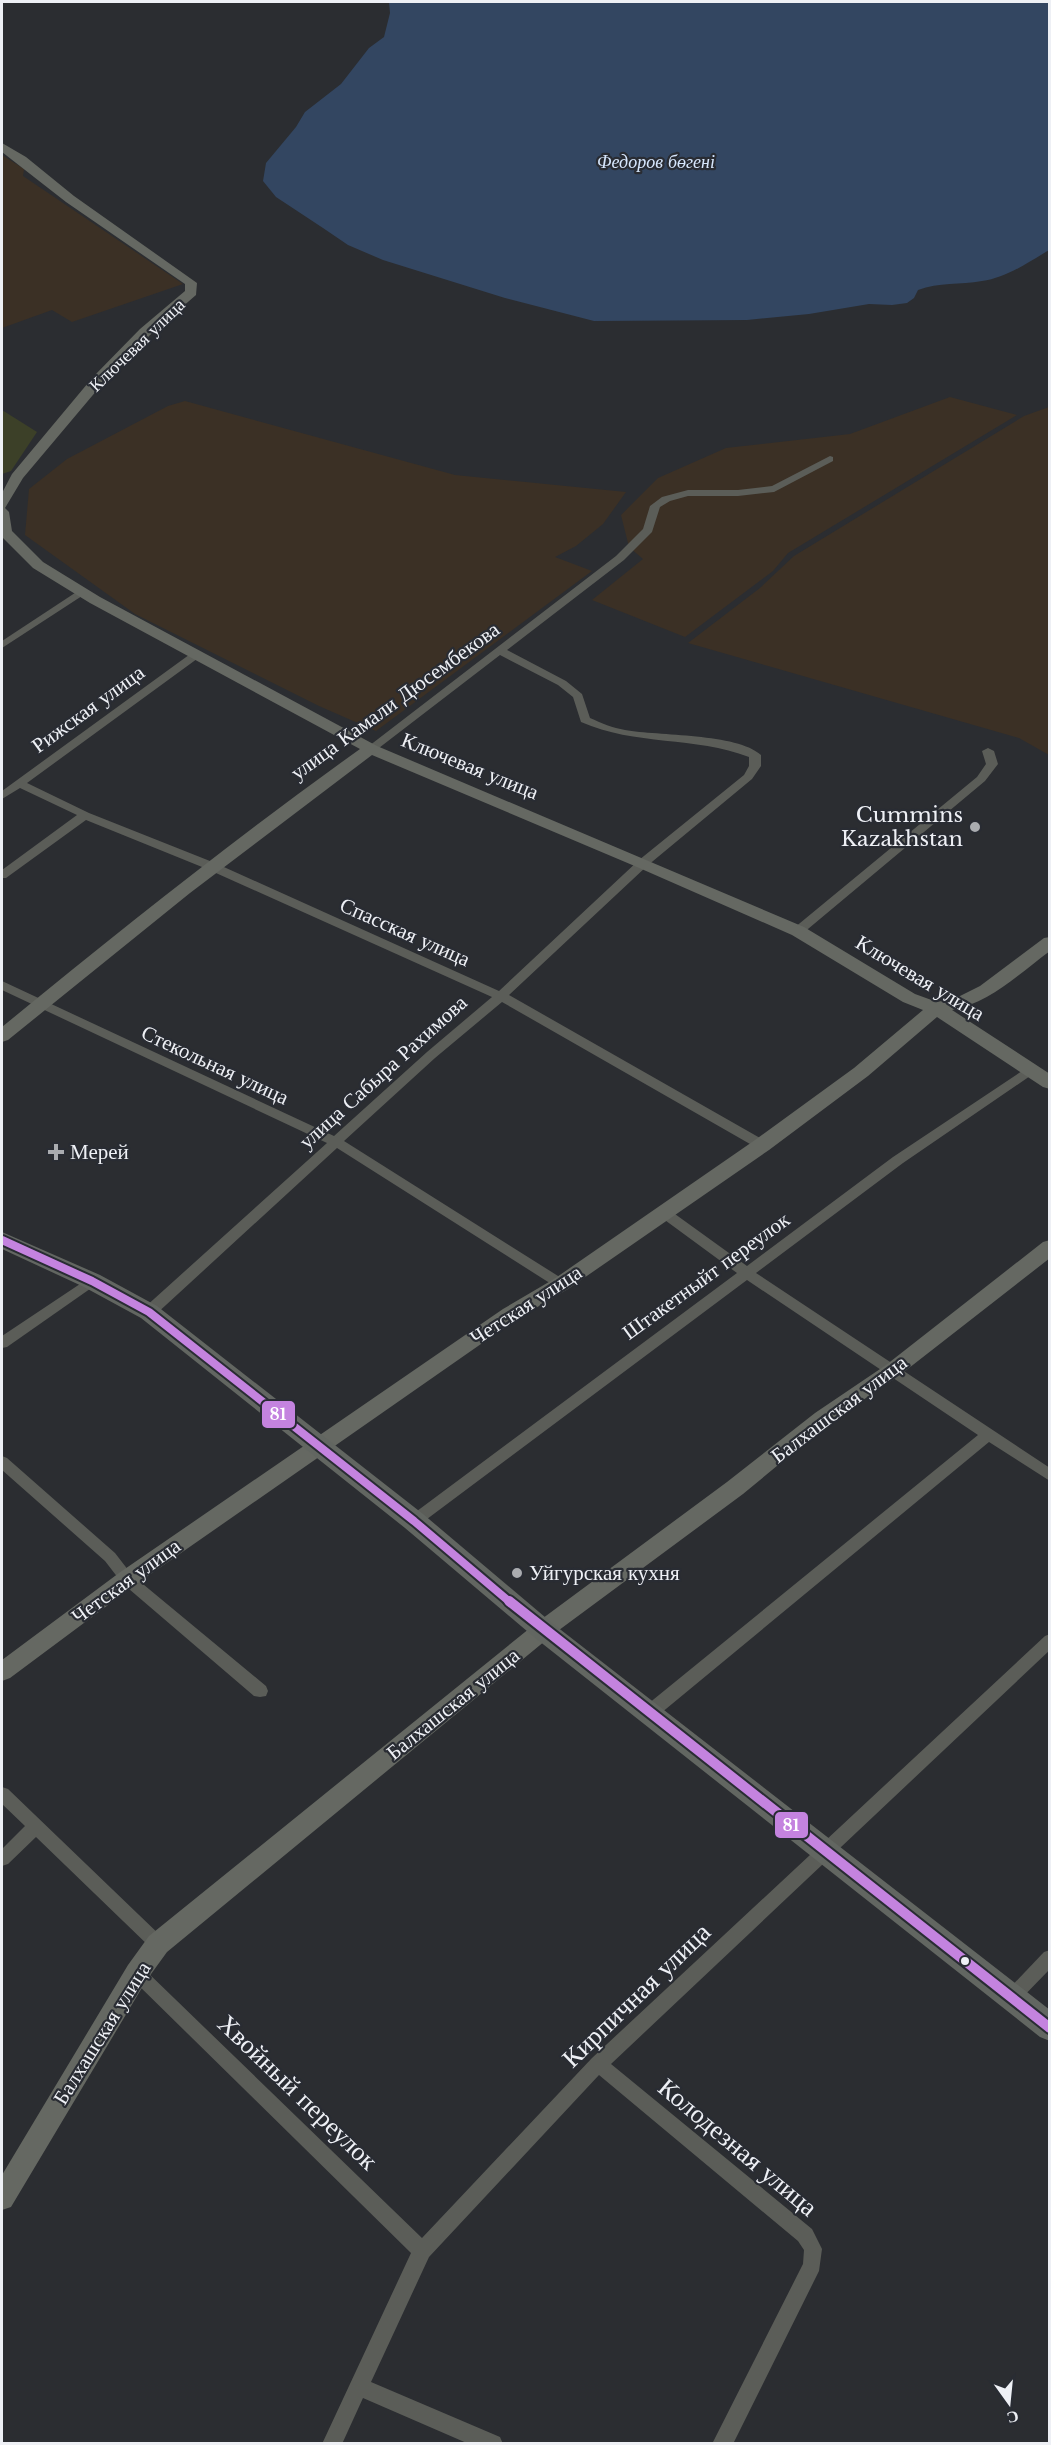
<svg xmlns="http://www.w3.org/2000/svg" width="1051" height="2445" viewBox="0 0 1051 2445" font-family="'Libre Baskerville',serif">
<rect width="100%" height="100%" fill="#2b2d31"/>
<g fill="#3b3025">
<path d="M2,155L24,169L23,176L183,284L72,322L52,310L2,328Z"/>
<path d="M950,397L1017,415L788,553L773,571L685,637L592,600L643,559L629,547L621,515L658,478L726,448L850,434Z"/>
<path d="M185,401L455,475L626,492L603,524L576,546L555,557L592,571L376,731L319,706L135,614L25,535L29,489L67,459L168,406Z"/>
<path d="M1049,407V755L1019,738L688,643L760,588L794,556L1024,416Z"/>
</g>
<path fill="#3c4028" d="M2,410L37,432L11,471L2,474Z"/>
<path fill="#334661" d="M389,2H1049V250C1029,262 1006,278 982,281C960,285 939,282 918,290L914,298L907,303L892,305L869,304L809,314L747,320L594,321L505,298L383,260L348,245L323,228L276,197L263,181L266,163L296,127L305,112L341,84L369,48L384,37L390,13Z"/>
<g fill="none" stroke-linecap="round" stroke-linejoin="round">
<g fill="#5b5d58" fill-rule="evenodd">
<path d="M830,456L833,457V461L774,492L738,496H688L670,501L660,507L652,532L624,560L507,650L566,681L582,694L590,718C601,723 613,728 625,730C658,736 737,733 761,755V766L752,779L647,866L509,995L767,1142L769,1145L767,1148H757L502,1002L435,1058L344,1141L566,1281L568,1284L566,1287H556L337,1148L154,1316H144L142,1312L144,1308L327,1143L2,990V981L334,1136L427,1052L492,997L207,869L86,820L6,878H2V870L77,815L20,788L2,799V791L193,652H201V656L27,783L89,813L215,863L499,991L639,860L744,775L749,766V757C695,736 635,746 581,722L573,697L558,685L500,655L375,751H367L365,749L616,556L643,529L650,506L662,497L688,490H738L772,486Z"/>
<path d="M81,589L85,590V594L2,648V641Z"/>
<path d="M988,748L994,751L998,764L985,781L802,934H794L792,931L794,928L977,777L986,764L982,751Z"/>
<path d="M1028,1067L1034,1071L1033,1074L903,1163L756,1273L1050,1468V1481L989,1442L655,1718L649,1719L643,1718L641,1713L643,1708L978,1435L747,1280L419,1525H409L407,1521L409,1517L737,1273L658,1215L656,1212L658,1209H668L747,1266L893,1157Z"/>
<path d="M92,1276L99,1281L97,1284L7,1347L2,1348V1336Z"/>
<path d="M2,1456L7,1458L115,1553L132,1575L266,1686L268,1691L266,1696L260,1697L254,1696L122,1583L105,1561L2,1470Z"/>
<path d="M1050,1634V1650L611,2064L812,2229L822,2249L819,2271L733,2444H712L803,2264L804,2250L798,2241L599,2075L429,2257L371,2382L500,2437L503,2444H469L363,2398L342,2444H322L411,2253L131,1978L128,1973L131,1968L137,1965L143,1968L422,2238L592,2058L1045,1636Z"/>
<path d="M2,1787L8,1789L164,1939L167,1944L164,1949L158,1951L152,1949L36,1837L8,1864L2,1866V1849L25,1826L2,1804Z"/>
<path d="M1050,1950V1969L1016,2004L1010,2007L1004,2004L1001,1999L1004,1994L1044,1952Z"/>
</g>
<g fill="#656862" fill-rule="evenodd">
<path d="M2,143L26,157L74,196L197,283L196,295L150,335L103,383L23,478L5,508L9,512L12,531L43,562L100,597L377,746L804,927L915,994L937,1002L956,998L980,986L1044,938L1050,937V951C1020,973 990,1003 952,1010L1050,1074V1089L1043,1087L937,1017L868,1076L769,1150L568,1289L517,1319L135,1585L10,1678L2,1681V1660L119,1573L503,1309L554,1279L755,1140L854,1068L923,1010L903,1002L792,935L637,867L372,755L190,893L8,1040L2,1042V1027C119,931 237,837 360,749L90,603L33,568L2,537V493L12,474L93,377L140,329L185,291V284L66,202L2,152Z"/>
<path d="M1050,1240V1258L900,1375L829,1423L743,1494L551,1636L167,1952L146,1981L11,2207L2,2210V2175L128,1965L149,1936L535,1624L727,1482L815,1413L886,1365L1043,1242Z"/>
</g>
<path fill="#626661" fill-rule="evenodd" d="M2,1232L100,1275L157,1306L423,1514L552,1623L1050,2010V2041L1040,2037L534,1637L405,1528L141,1318L84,1287L2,1249Z"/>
<defs>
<path id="bus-1-far1" d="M2,1240L92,1281L149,1312L414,1521L511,1603"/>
<path id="bus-1" d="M509,1601L1050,2028"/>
</defs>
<use href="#bus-1-far1" stroke="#292c33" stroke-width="12"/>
<use href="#bus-1" stroke="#292c33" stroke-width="14"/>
<use href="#bus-1-far1" stroke="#c483df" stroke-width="8"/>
<use href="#bus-1" stroke="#c483df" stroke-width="10"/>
</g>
<g fill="#aaacb0" stroke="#292c33" stroke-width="2">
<circle cx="975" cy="827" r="6"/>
<path d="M53 1143h6v6h6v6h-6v6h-6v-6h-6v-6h6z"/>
<circle cx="517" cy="1573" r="6"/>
</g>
<circle fill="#eef0f5" stroke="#292c33" stroke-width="2" cx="965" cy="1961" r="5"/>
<g text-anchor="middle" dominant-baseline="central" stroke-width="4.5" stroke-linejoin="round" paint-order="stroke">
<g font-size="18" font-style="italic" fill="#d6e6fc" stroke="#292c33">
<text x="656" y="162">Федоров бөгені</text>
</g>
<g font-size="18" fill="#eef0f5" stroke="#292c33">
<text transform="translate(137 345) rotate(-44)">Ключевая улица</text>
</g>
<g font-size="21" fill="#eef0f5" stroke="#292c33">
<text transform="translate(395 701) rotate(-36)">улица Камали Дюсембекова</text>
<text transform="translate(88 709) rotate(-36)">Рижская улица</text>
<text transform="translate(470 766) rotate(22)">Ключевая улица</text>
<text transform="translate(405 932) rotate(24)">Спасская улица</text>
<text transform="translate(920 978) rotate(31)">Ключевая улица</text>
<text transform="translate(215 1065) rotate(25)">Стекольная улица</text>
<text transform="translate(383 1072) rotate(-42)">улица Сабыра Рахимова</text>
<text transform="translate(706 1276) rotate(-36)">Штакетныйт переулок</text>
<text transform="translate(526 1305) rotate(-33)">Четская улица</text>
<text transform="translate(839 1409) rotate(-37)">Балхашская улица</text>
<text transform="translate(126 1581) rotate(-36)">Четская улица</text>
<text transform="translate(453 1704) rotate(-39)">Балхашская улица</text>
<text transform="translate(102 2033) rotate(-58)">Балхашская улица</text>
</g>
<g font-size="21" fill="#eef0f5" stroke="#292c33" text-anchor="start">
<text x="963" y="815" text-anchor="end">Cummins<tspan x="963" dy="24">Kazakhstan</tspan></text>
<text x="70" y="1152">Мерей</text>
<text x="529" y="1573">Уйгурская кухня</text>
</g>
<g font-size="26" fill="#eef0f5" stroke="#292c33">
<text transform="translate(636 1995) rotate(-44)">Кирпичная улица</text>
<text transform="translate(298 2092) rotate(44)">Хвойный переулок</text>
<text transform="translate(738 2147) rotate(40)">Колодезная улица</text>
</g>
</g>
<g stroke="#292c33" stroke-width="2">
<rect x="261" y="1400" width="35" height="29" rx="6" fill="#c483df"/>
<rect x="774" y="1811" width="35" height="28" rx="6" fill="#c483df"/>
</g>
<g font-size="16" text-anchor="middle" font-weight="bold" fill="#fff">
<text x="278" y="1420">81</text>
<text x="791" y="1831">81</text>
</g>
<rect width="1051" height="2445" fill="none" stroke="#eef0f5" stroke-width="6"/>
<g transform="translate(1009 2403) rotate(165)" stroke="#292c33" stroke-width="4.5" paint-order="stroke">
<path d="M0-4.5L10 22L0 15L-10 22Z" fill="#eef0f5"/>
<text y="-9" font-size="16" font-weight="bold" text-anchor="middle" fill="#eef0f5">С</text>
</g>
</svg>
